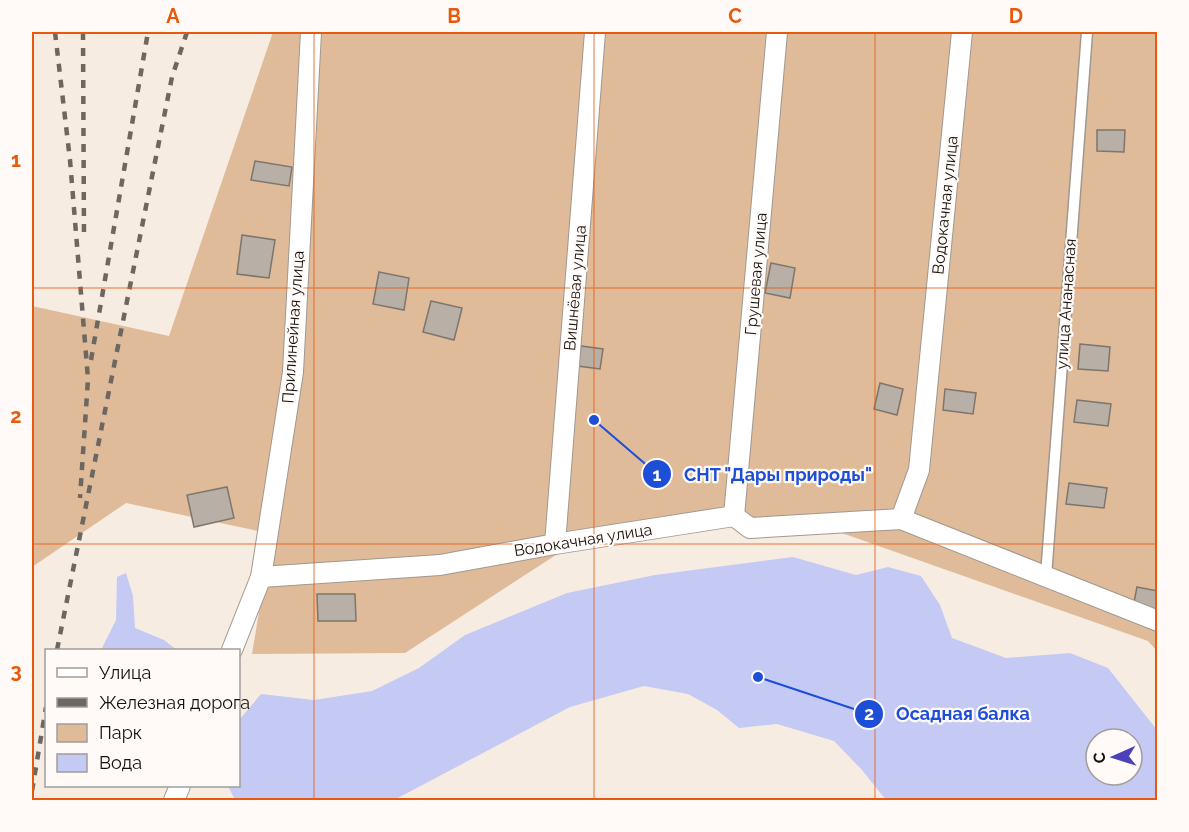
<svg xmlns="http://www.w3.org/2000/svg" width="1189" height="832" viewBox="0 0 1189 832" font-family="Raleway,sans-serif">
<rect width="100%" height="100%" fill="#f6ece2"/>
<path fill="#dfbb99" d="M273,32H1157V651L1148,641L839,532L733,523L559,553L405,653L252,654L272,534L126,503L32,567V306L169,336Z"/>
<g fill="#c5caf5" fill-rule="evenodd">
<path d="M793,557L856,575L888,567L921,576L940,605L952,638L1006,658L1070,653L1108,668L1157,730V800H886L862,770L834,741L777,724L739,728L717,710L688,694L644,686L570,707L394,800H235L228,786H238L239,720L261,694L314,700L372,691L419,668L465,635L567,593L655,575ZM1096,739H1132V775H1096Z"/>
<path d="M126,573L133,596L135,628L164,640L177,650H101L116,620L117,577Z"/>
</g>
<g fill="#b8afa6" stroke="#7e756d" stroke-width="1.5">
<path d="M1097,130H1125L1124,152L1097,151Z"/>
<path d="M255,161L292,167L289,186L251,180Z"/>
<path d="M242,235L275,240L269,278L237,274Z"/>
<path d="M771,263L795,268L790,298L765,293Z"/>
<path d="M379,272L409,278L404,310L373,304Z"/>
<path d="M431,301L462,308L454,340L423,332Z"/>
<path d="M1080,344L1110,347L1108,371L1078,369Z"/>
<path d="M581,346L603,349L600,369L578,366Z"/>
<path d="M880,383L903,389L897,415L874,409Z"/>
<path d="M945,389L976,393L973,414L943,410Z"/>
<path d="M1077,400L1111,404L1108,426L1074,422Z"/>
<path d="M1069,483L1107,488L1104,508L1066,504Z"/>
<path d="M227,487L234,518L194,527L187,495Z"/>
<path d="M1137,587L1158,591L1156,610L1133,607Z"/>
<path d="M317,594H355L356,621H318Z"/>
</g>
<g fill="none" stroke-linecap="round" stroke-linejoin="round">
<defs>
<path id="service" d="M1046,576L1087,32"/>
<g id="minor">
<path d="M734,516L777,32"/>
<path d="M901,519L919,470L962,32"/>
<path d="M555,544L595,32"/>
<path d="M261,577L440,565L555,544L734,516L750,528L901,519L1158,621"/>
<path d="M232,650L261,577L293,372L311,32"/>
<path d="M174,800L180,786"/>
</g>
</defs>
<use href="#service" stroke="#a1988f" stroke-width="13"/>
<use href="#minor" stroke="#a1988f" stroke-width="22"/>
<use href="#service" stroke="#fff" stroke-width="10"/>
<use href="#minor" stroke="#fff" stroke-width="20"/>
<g stroke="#6d6761" stroke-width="4.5" stroke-dasharray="8 8" stroke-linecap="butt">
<path d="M55,32L70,160L88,379L80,498"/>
<path d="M83,32L84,235"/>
<path d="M91,360L148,32"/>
<path d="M57,650L172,77L187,32"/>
<path d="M32,791L46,707"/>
</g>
</g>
<path fill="none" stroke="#e8590c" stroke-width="1.5" stroke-opacity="0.55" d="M314,32V800M594,32V800M875,32V800M32,288H1158M32,544H1158"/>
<g text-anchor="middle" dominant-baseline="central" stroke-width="4.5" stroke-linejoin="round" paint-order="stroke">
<g font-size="16" fill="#15120e" stroke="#fffaf7">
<text transform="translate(945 205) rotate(-84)">Водокачная улица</text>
<text transform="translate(756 274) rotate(-85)">Грушевая улица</text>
<text transform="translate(575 288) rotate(-85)">Вишнёвая улица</text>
<text transform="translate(1066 304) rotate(-86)">улица Ананасная</text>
<text transform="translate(293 327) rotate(-86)">Прилинейная улица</text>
<text transform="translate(583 540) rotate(-9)">Водокачная улица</text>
</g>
</g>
<path fill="none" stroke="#1d4ed8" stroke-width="2" d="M594 420L657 474M758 677L869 714"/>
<g fill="#1d4ed8" stroke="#fffaf7" stroke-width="2">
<circle cx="594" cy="420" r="6"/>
<circle cx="758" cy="677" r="6"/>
<circle cx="657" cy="474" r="15"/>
<circle cx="869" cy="714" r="15"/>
</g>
<g font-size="18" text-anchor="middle" font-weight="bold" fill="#fff">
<text x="657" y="481">1</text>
<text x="869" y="720">2</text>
</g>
<g font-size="18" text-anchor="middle" font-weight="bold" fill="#1d4ed8" stroke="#fffaf7" stroke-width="4.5" stroke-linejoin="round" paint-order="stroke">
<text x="778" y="481">СНТ "Дары природы"</text>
<text x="963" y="720">Осадная балка</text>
</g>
<rect width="1189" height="832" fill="none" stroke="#fffaf7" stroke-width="66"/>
<rect x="45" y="649" width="195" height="138" fill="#fffaf7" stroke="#a19d9a" stroke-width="1.5"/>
<rect x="57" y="668" width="30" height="9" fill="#ffffff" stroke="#a19d9a" stroke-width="1.5"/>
<text x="99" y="679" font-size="18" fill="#15120e">Улица</text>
<rect x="57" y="698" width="30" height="9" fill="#6d6761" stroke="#a19d9a" stroke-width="1.5"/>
<text x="99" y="709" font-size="18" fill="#15120e">Железная дорога</text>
<rect x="57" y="724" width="30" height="18" fill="#dfbb99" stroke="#a19d9a" stroke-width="1.5"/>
<text x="99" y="739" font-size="18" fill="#15120e">Парк</text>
<rect x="57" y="754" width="30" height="18" fill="#c5caf5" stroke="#a19d9a" stroke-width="1.5"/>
<text x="99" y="769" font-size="18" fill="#15120e">Вода</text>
<g transform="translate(1114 757) rotate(267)"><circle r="28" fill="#fffaf7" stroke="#a19d9a" stroke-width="1.5"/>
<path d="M0-4.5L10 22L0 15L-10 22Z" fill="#4b42b9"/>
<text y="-9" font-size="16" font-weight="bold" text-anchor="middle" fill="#15120e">С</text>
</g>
<rect x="33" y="33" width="1123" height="766" fill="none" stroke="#e8590c" stroke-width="2"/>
<g font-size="20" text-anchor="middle" font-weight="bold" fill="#e8590c">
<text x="173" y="23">A</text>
<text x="454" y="23">B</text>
<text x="735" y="23">C</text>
<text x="1016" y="23">D</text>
<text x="16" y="167">1</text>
<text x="16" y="423">2</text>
<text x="16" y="678">3</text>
</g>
</svg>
